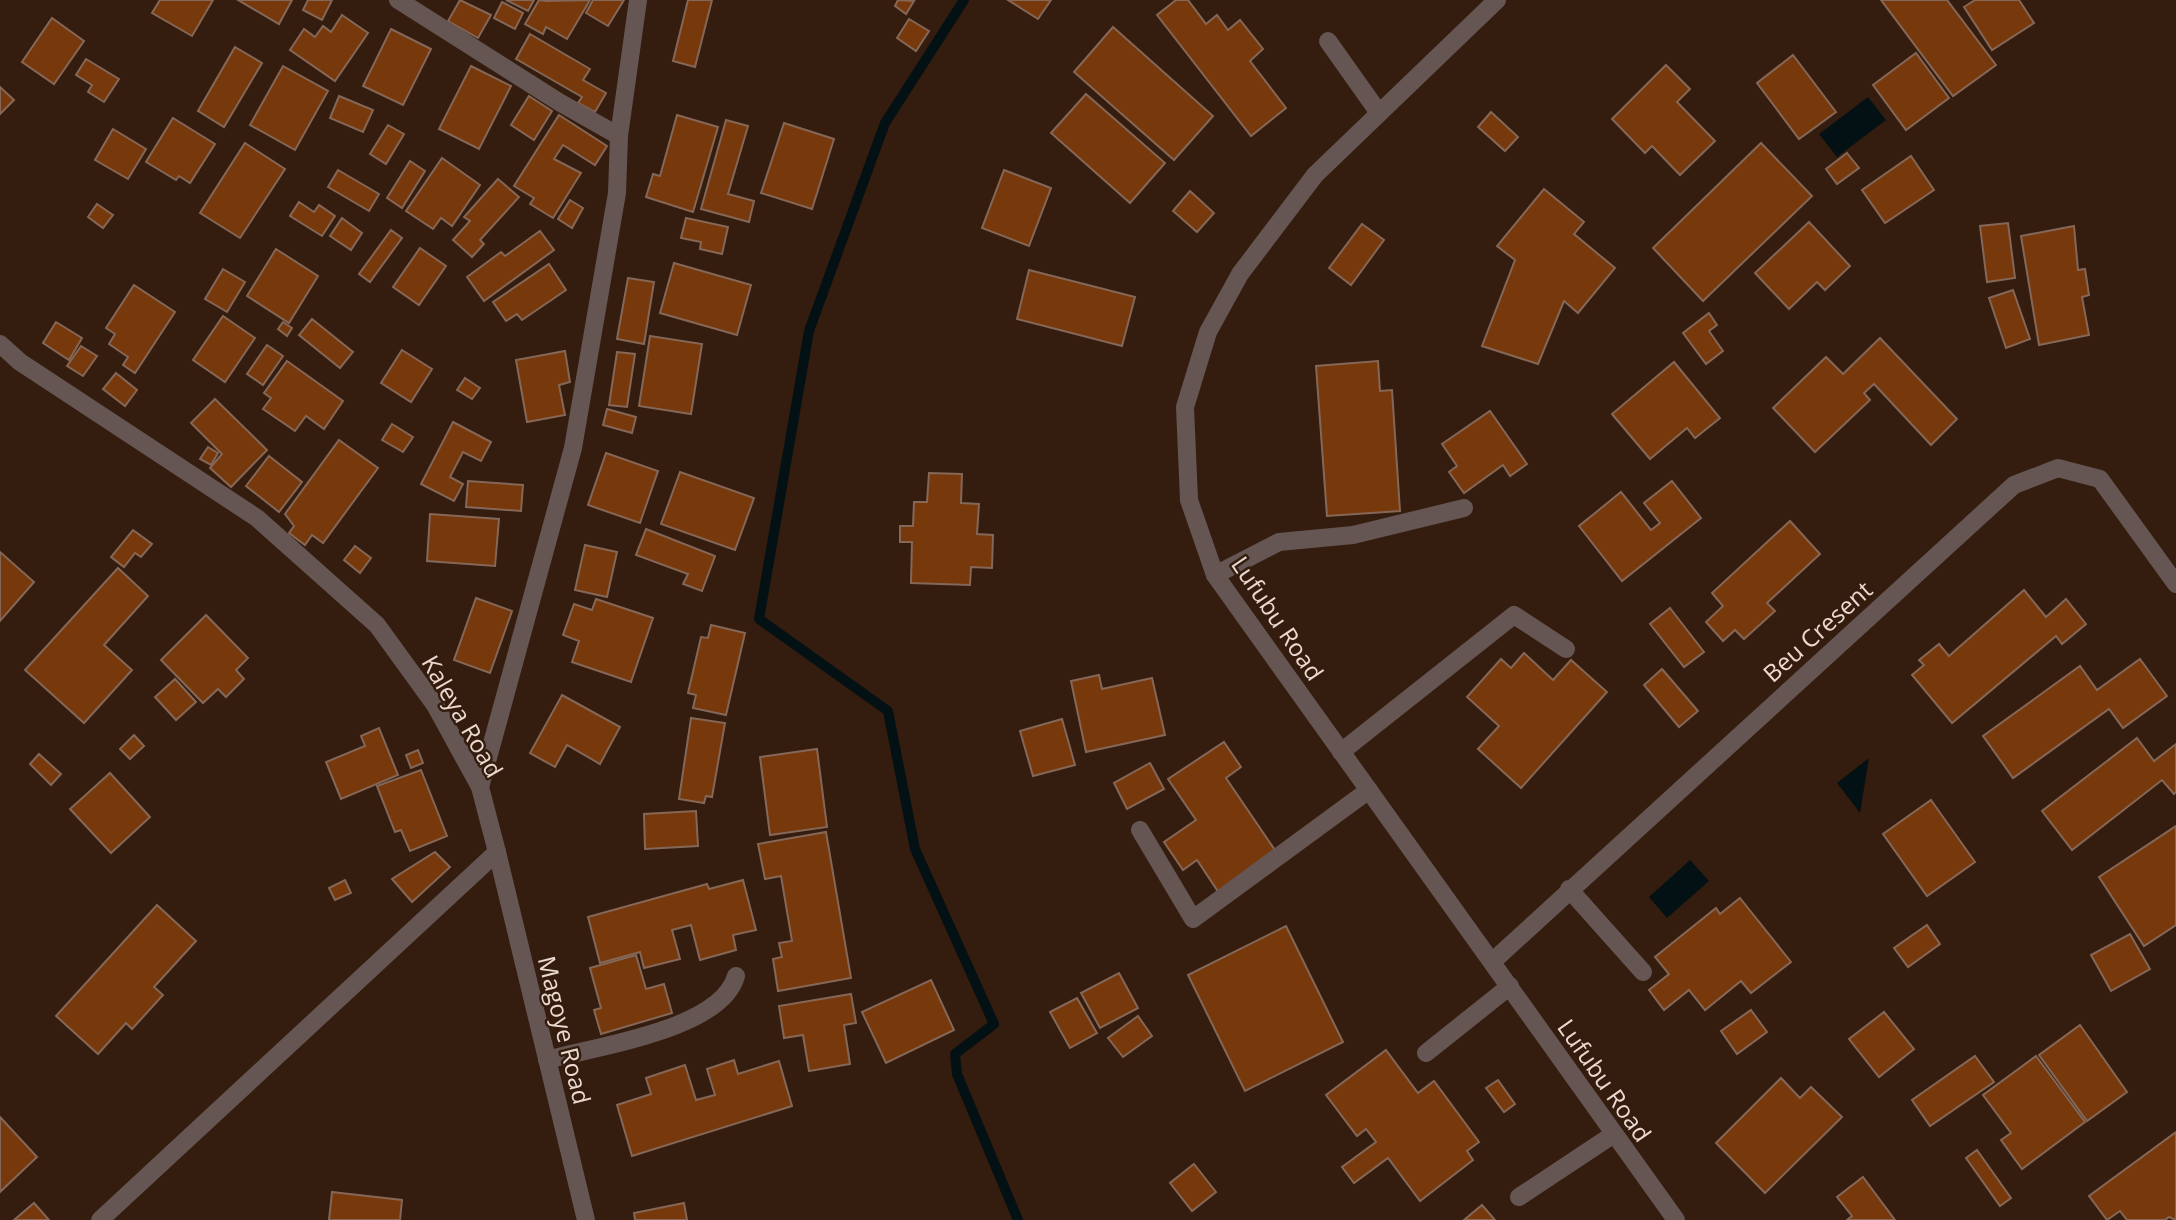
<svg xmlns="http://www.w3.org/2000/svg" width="2176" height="1220" viewBox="0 0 2176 1220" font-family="'Open Sans',sans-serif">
<rect width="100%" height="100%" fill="#341c0e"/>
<g fill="#041114">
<path d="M1868,97L1886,120L1837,157L1819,134Z"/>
<path d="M1869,758L1860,813L1837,783Z"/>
<path d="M1690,860L1709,881L1667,918L1649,897Z"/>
</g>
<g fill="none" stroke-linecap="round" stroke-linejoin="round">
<path stroke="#041114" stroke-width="10" d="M964,0L885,123L809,331L759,619L888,711L915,849L994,1024L955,1054L957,1074L1018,1220"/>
</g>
<g fill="#77380b" stroke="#856757" stroke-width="2">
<path d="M160,0H213L192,36L152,13Z"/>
<path d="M238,0H292L279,24Z"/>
<path d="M308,0H332L322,20L303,10Z"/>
<path d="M460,0L491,15L478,38L448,21Z"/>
<path d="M506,0H534L528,11Z"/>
<path d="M539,0L547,1L590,0L567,39L546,27L543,34L525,24Z"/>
<path d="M593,0H624L608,26L586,13Z"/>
<path d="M688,0H712L695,67L673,61Z"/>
<path d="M898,0L914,1L906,14L895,6Z"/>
<path d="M1008,0H1051L1038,19Z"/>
<path d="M1176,0H1188L1206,24L1217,15L1228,30L1240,20L1263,49L1250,61L1286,108L1251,136L1157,15Z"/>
<path d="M1881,0H1947L1996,65L1953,96Z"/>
<path d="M1975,0H2019L2034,23L1992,50L1964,7Z"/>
<path d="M502,2L523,13L515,29L494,18Z"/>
<path d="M342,15L368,33L335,81L290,50L304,29L315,37L323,26L331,32Z"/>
<path d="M52,18L84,41L54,84L22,62Z"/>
<path d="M909,19L929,31L916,51L897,38Z"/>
<path d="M1113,27L1213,116L1174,160L1074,72Z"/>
<path d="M391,29L431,49L403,105L363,86Z"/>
<path d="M530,34L590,69L583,80L606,93L595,112L578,103L582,97L516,59Z"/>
<path d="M235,47L262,63L224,127L198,111Z"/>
<path d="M1916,53L1949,98L1906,130L1873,85Z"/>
<path d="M1793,55L1836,112L1799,139L1757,83Z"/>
<path d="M86,59L119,79L104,102L88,92L92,85L76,75Z"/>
<path d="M1666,65L1690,89L1677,102L1715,141L1680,175L1652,146L1645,153L1612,119Z"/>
<path d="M283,66L328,91L295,150L250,125Z"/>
<path d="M471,66L511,86L479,149L439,129Z"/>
<path d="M0,87L14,100L0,114Z"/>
<path d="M1086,94L1165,163L1130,203L1051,133Z"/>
<path d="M339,96L373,110L363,132L330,118Z"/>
<path d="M529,96L552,111L534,140L511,125Z"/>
<path d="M1491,112L1518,137L1505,151L1478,127Z"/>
<path d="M559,115L607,146L595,165L563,145L554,159L581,173L553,218L530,204L534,198L514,186Z"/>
<path d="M677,115L718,127L693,212L646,197L653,174L660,176Z"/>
<path d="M173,118L215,144L190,183L179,176L176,180L146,162Z"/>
<path d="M726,120L748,126L728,194L754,201L749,222L701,209Z"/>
<path d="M784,123L834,139L812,209L761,193Z"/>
<path d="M388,125L404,134L386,164L370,154Z"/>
<path d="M113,129L146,149L128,179L95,160Z"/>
<path d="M245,143L285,169L240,238L200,213Z"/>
<path d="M1761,143L1812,196L1703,301L1653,248Z"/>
<path d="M1847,153L1859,168L1837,184L1826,169Z"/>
<path d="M1911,156L1934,190L1885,223L1862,190Z"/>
<path d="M442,158L480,185L452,226L441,218L433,229L406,211Z"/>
<path d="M410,161L425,171L402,208L387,198Z"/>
<path d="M338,170L379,194L369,211L328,187Z"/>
<path d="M1004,170L1051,188L1029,246L982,228Z"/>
<path d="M498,179L519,197L480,240L484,244L472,257L453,240L470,221L464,217Z"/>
<path d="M1544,189L1584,222L1574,234L1615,268L1578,313L1564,301L1538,364L1482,346L1515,260L1497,246Z"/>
<path d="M1190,191L1214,213L1197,232L1173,211Z"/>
<path d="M570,200L583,208L572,228L558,219Z"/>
<path d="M299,202L314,212L319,205L335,216L322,236L290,216Z"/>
<path d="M97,204L113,215L103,228L88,217Z"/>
<path d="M342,218L362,233L351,250L330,236Z"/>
<path d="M686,218L728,227L722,254L700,249L701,242L681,238Z"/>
<path d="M1809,222L1850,266L1825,290L1817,282L1789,309L1755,273Z"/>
<path d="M2008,223L2015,278L1987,282L1980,226Z"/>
<path d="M1362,224L1384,240L1351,285L1329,268Z"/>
<path d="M2074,226L2078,270L2085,269L2089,295L2082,297L2089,335L2039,345L2021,236Z"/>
<path d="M391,230L402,238L370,282L359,274Z"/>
<path d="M540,231L554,250L484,301L467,277L501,252L505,256Z"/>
<path d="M420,248L446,266L419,305L393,287Z"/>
<path d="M276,249L318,276L289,323L247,296Z"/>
<path d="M674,263L751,285L737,335L660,313Z"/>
<path d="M549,264L566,290L522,320L517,314L506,321L493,302Z"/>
<path d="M223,269L245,282L227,312L205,299Z"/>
<path d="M1029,270L1135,297L1122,346L1017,319Z"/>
<path d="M628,278L654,282L644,344L617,339Z"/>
<path d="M134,285L175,312L135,373L123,365L128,357L109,344L115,334L106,328Z"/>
<path d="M2013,290L2030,339L2006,348L1989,298Z"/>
<path d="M1709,313L1717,325L1709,331L1723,351L1706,364L1683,333Z"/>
<path d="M223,316L255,338L225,382L193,360Z"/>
<path d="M312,319L353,352L340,368L299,335Z"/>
<path d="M56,322L82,338L69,360L43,343Z"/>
<path d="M283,322L292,328L287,336L278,329Z"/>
<path d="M650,336L702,344L691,414L639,406Z"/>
<path d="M1880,338L1957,419L1931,445L1874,384L1864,393L1870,400L1815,452L1773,408L1826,357L1843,374Z"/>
<path d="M267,345L283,356L263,385L247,374Z"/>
<path d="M81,346L97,356L83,376L67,366Z"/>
<path d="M402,350L432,369L411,402L381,383Z"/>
<path d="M565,351L570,382L559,385L565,415L527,422L516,360Z"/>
<path d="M617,352L635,354L627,407L609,405Z"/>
<path d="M287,361L343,401L324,429L306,416L295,431L263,409L271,398L264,393Z"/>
<path d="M1378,361L1380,391L1392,390L1400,511L1327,516L1316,366Z"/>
<path d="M1674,362L1720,418L1695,438L1687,428L1650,459L1612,414Z"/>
<path d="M116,373L137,390L125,406L103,389Z"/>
<path d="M465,378L480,388L472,399L457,390Z"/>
<path d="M215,399L267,450L231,487L210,468L222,454L191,423Z"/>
<path d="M607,409L636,417L632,433L603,425Z"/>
<path d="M1490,411L1527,464L1510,476L1503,465L1464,493L1449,472L1457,466L1442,444Z"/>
<path d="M453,422L491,442L481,461L463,452L450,477L463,484L454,501L421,484Z"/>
<path d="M392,424L413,437L403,452L382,440Z"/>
<path d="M339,440L378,468L323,543L312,535L305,545L289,533L294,526L285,514Z"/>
<path d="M208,447L218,453L211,465L200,459Z"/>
<path d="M606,453L658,471L640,523L588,505Z"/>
<path d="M269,456L302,482L279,512L246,486Z"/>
<path d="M680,472L754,498L735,550L661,524Z"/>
<path d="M929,473L962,474L961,503L979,504L977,534L993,535L992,568L971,567L970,585L911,583L912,542H900V526H913L914,502H927Z"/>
<path d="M468,481L523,485L521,511L466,507Z"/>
<path d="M1672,481L1701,518L1622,581L1579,526L1621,492L1651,530L1660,523L1644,503Z"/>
<path d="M430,514L499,519L495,566L427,561Z"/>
<path d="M1790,521L1820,554L1767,603L1775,611L1744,639L1735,630L1723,641L1706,622L1723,606L1712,593Z"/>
<path d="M646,529L715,556L702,591L683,584L688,574L636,555Z"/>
<path d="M133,530L152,544L141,557L135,553L124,567L111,557Z"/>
<path d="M585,545L617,552L607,597L575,590Z"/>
<path d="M355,546L371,558L360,573L344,560Z"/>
<path d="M0,552L34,582L0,621Z"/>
<path d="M118,568L148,596L104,645L132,670L84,723L25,670Z"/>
<path d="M2024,590L2046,617L2066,599L2086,624L2062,644L2056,636L1952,723L1912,675L1924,665L1919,660L1939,644L1949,656Z"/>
<path d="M476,598L512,611L490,673L454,660Z"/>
<path d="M596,599L653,618L631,682L572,662L579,641L563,635L574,604L592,610Z"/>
<path d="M1670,608L1704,652L1684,667L1650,624Z"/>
<path d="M206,615L248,658L236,670L244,679L226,697L218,689L203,703L161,660Z"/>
<path d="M711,625L745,633L726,715L693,708L696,695L688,693L701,637L708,638Z"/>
<path d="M1524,653L1553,680L1571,660L1607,692L1521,788L1478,749L1499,726L1467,697L1501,659L1511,668Z"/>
<path d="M2140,659L2167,696L2123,728L2109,709L2013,778L1983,736L2080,666L2097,690Z"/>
<path d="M1662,669L1698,711L1679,727L1644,685Z"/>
<path d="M1099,675L1102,689L1152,678L1165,735L1086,752L1071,681Z"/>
<path d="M175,679L196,702L176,720L155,697Z"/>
<path d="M562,695L620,727L600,764L567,745L555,767L530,753Z"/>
<path d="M691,718L725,723L712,797L706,796L704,803L679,799Z"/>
<path d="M1062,719L1075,765L1033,776L1020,731Z"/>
<path d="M379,728L398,775L341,799L326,762L365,746L361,736Z"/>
<path d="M134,735L144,746L130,759L120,749Z"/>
<path d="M2137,738L2154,761L2176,744V792L2174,794L2162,780L2072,850L2042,811Z"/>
<path d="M1224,742L1241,767L1226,778L1279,856L1221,896L1197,860L1183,870L1164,842L1196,820L1168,779Z"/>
<path d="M817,749L827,827L770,835L760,757Z"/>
<path d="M418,750L423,763L411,768L406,755Z"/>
<path d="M39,754L61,774L51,785L30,764Z"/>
<path d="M1150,763L1164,789L1127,809L1114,783Z"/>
<path d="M421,770L447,836L410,851L401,830L395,832L377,786Z"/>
<path d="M110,773L150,817L111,853L70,809Z"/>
<path d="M1931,800L1975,862L1927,896L1883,834Z"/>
<path d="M696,811L698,846L645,849L644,814Z"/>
<path d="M2176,826V925L2144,946L2099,877Z"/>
<path d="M826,832L851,978L778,991L773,959L782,957L779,943L792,941L781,876L765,879L758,844Z"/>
<path d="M435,852L450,867L412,902L392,879Z"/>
<path d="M345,880L351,893L335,900L329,888Z"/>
<path d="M743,880L756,930L733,935L736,950L700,960L691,925L672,930L680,959L644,968L640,952L600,963L588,917L707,884L709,889Z"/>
<path d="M1740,898L1791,962L1751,993L1741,981L1705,1010L1689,990L1664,1010L1649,990L1669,974L1655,957L1716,908L1720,914Z"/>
<path d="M157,905L196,941L154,987L163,995L132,1029L126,1023L98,1054L56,1016Z"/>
<path d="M1927,925L1940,944L1908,967L1894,948Z"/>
<path d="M1286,926L1343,1042L1245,1091L1188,975Z"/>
<path d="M2130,934L2150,969L2111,991L2091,955Z"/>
<path d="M636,955L646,989L664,984L672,1013L601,1034L594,1010L601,1008L590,968Z"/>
<path d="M1119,973L1138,1008L1100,1028L1081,993Z"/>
<path d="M931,980L954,1030L886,1063L862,1012Z"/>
<path d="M851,994L856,1023L844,1025L850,1064L809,1071L803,1035L784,1038L779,1006Z"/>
<path d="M1077,998L1097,1033L1070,1048L1050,1012Z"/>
<path d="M1751,1010L1767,1032L1737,1054L1721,1031Z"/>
<path d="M1884,1012L1914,1049L1879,1077L1849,1039Z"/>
<path d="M1138,1016L1152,1036L1123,1057L1108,1038Z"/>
<path d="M2080,1025L2127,1092L2087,1121L2039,1055Z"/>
<path d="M1386,1050L1418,1093L1434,1081L1479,1142L1467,1151L1473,1160L1420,1201L1388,1158L1354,1183L1342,1167L1376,1142L1366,1129L1357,1136L1326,1095Z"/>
<path d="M1975,1056L1994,1082L1930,1126L1912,1100Z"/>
<path d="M2036,1056L2085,1122L2022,1169L2001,1140L2011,1133L1983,1095Z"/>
<path d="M734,1060L738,1074L779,1061L792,1106L632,1156L617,1105L651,1094L646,1078L685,1065L696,1100L715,1095L707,1069Z"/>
<path d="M1781,1078L1800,1098L1811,1087L1842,1117L1765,1193L1716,1143Z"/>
<path d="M1498,1080L1515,1104L1504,1112L1486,1088Z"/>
<path d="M0,1117L37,1157L0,1192Z"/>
<path d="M2176,1132V1220L2169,1217L2165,1220H2127L2120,1211L2107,1220L2089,1196Z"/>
<path d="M1977,1150L2011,1198L2000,1206L1966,1158Z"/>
<path d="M1194,1164L1216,1192L1192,1211L1170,1183Z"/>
<path d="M1863,1177L1895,1220H1847L1852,1216L1837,1197Z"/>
<path d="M332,1192L402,1200L400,1220H329Z"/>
<path d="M34,1203L49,1220H14Z"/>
<path d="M684,1203L687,1220H635L634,1213Z"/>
<path d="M1482,1205L1495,1220H1464Z"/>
</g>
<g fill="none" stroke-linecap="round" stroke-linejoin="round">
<g stroke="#655653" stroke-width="18">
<path d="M398,0L559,102L619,136"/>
<path d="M1497,0L1315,175L1240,274L1208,332L1185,407L1189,500L1215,575L1676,1220"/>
<path d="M1328,41L1379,113"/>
<path d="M0,344L20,362L257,518L377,625L435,705L480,787L497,852L100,1220"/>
<path d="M1215,575L1279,542L1353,535L1464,508"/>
<path d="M1341,752L1514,615L1566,649"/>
<path d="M480,787L573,448L617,193L619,136L638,0"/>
<path d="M1140,830L1193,919L1369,790"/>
<path d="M497,852L586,1220"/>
<path d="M1569,889L1643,972"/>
<path d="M1492,962L2014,485L2058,468L2100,479L2176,584"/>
<path d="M1426,1053L1510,986"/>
<path d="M547,1060C596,1046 721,1030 736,976"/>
<path d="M1519,1197L1614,1134"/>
</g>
</g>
<g text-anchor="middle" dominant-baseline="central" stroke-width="5" stroke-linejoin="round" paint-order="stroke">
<g font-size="24" fill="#ecdad1" stroke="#341c0e">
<text transform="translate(1278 618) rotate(56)">Lufubu Road</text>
<text transform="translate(1817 631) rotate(-42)">Beu Cresent</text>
<text transform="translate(463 716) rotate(60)">Kaleya Road</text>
<text transform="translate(565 1030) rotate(76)">Magoye Road</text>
<text transform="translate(1605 1080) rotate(55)">Lufubu Road</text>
</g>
</g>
</svg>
